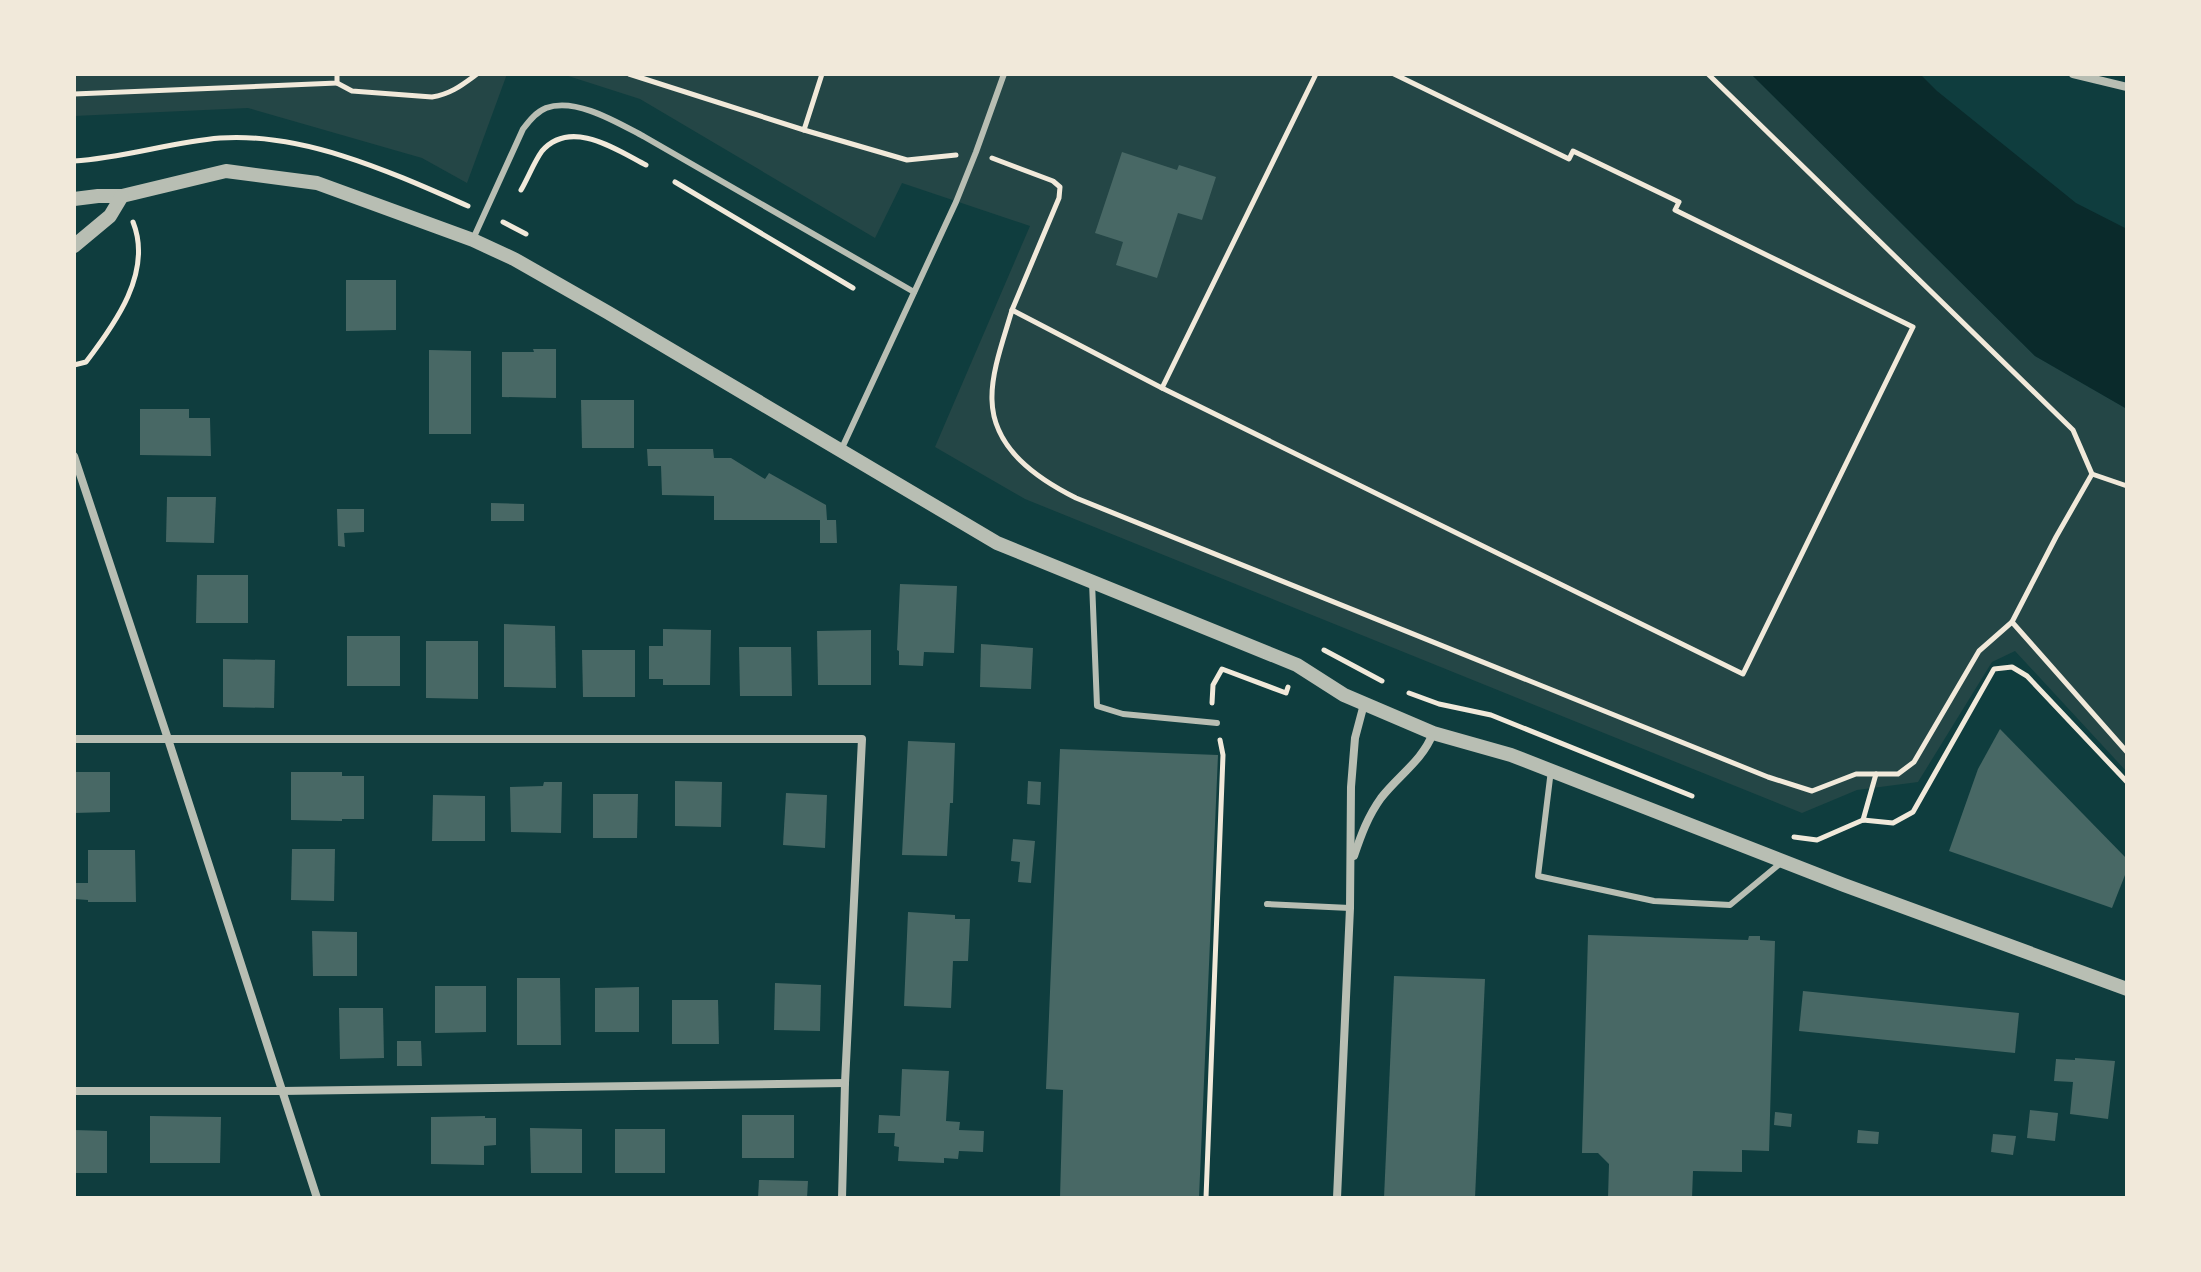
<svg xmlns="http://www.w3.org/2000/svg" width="2201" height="1272" viewBox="0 0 2201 1272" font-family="'Work Sans',sans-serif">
<rect width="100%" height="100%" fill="#0f3d3e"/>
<g fill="#244646">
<path d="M74,74H507L467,183L422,158L248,108L74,116Z"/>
<path d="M562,74H1751L2035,356L2127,409V772L2015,651L1992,662L1918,782L1857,790L1802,813L1025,499L935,447L1030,226L902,183L875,238L640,99Z"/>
</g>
<path fill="#0a2a2b" d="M1751,74H1920L1937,91L2076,203L2127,229V409L2035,356Z"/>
<g fill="#486865">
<path d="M1122,152L1177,170L1179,165L1216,177L1202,220L1178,213L1157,278L1116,265L1123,242L1095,233Z"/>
<path d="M346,280H396V330L346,331Z"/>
<path d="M533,349H556V398L502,397V352H534Z"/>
<path d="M429,350L471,351V434H429Z"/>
<path d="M581,400H634V448H582Z"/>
<path d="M140,409H189V418H210L211,456L140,455Z"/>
<path d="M647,449H713L714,458H731L765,479L769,473L826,505L827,520H836L837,543H820V520H714V496L662,495L661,466H648Z"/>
<path d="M167,497H216L214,543L166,542Z"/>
<path d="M491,503L524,504V521H491Z"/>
<path d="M337,509H364V532L344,533L345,547L338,546Z"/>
<path d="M197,575H248V623H196Z"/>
<path d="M900,584L957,586L954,653L924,652L923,666L899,665V651L897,650Z"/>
<path d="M504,624L555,626L556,688L504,687Z"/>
<path d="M663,629L711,630L710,685H663V679H649V646H663Z"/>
<path d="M871,630V685H818L817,631Z"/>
<rect x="347" y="636" width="53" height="50"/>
<path d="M426,641H478V699L426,698Z"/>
<path d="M981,644L1033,648L1031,689L980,687Z"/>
<path d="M739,647H791L792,696H740Z"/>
<path d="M582,650H635V697H583Z"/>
<path d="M223,659L275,660L274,708L223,707Z"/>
<path d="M2000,729L2127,859V870L2112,908L1949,851L1978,769Z"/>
<path d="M908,741L955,743L953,803H950L947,856L902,855Z"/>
<path d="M1060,749L1218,755L1199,1198H1060L1063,1090L1046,1089Z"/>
<path d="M74,772H110V812L74,813Z"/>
<path d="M291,772H342V776H364V819H342V821L291,820Z"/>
<path d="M675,781L722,782L721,827L675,826Z"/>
<path d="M1028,781L1041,782L1040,805L1027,804Z"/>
<path d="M544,782H562L561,833L511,832L510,787L543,786Z"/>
<path d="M786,793L827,795L825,848L783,845Z"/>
<path d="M593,794H638L637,838H593Z"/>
<path d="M433,795L485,796V841H432Z"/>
<path d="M1013,839L1035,841L1031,883L1018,882L1020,862L1011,861Z"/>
<path d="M292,849H335L334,901L291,900Z"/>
<path d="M88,850H135L136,902H88V900L74,899V883H88Z"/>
<path d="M908,912L955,915V919H970L968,961H953L951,1008L904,1006Z"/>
<path d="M312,931L357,932V976H313Z"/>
<path d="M1588,935L1748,940L1749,936H1760V940L1775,941L1769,1151L1742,1150V1172L1693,1171L1692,1198H1608L1609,1164L1598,1153H1582Z"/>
<path d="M1394,976L1485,979L1475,1198H1384Z"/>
<path d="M517,978H560L561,1045H517Z"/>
<path d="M775,983L821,985L820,1031L774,1030Z"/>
<path d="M435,986H486V1032L435,1033Z"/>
<path d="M639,987V1032H595V988Z"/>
<path d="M1803,991L2019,1013L2015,1053L1799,1031Z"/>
<path d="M672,1000H718L719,1044H672Z"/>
<path d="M339,1008H383L384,1058L340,1059Z"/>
<path d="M397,1041H421L422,1066H397Z"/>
<path d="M2075,1058L2115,1061L2108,1119L2070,1114L2073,1082L2054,1081L2056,1059L2075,1060Z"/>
<path d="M902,1069L949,1071L946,1121L960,1122L959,1130L984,1131L983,1152L959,1151L958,1159L944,1158V1163L898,1161L899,1147L894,1146L895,1133H878L879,1115L900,1116Z"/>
<path d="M2030,1110L2058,1113L2055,1141L2027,1138Z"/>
<path d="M1775,1112L1792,1114L1791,1127L1774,1125Z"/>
<rect x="742" y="1115" width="52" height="43"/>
<path d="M150,1116L221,1117L220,1163H150Z"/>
<path d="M485,1116V1118H496V1145L484,1146V1165L431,1164V1117Z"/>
<path d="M530,1128L582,1129V1173H531Z"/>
<rect x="615" y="1129" width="50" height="44"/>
<path d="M74,1130L107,1131V1173H74Z"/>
<path d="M1858,1130L1879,1132L1878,1144L1857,1143Z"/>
<path d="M1993,1134L2016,1136L2013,1155L1991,1152Z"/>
<path d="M759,1180L808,1181L807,1198H758Z"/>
</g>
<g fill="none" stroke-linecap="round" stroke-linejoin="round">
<g stroke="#f1e9da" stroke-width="5">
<path d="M629,74L804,130L822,74"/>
<path d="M1394,74L1569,159L1573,151L1679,202L1675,210L1913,327L1743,674L1162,388L1012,310C1004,338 991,372 992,400C993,449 1038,479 1076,498L1768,777L1812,791L1856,774H1898L1914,762L1979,651L2012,622"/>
<path d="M1708,74L2073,430L2092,474L2127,486"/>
<path d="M337,83L352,91L432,97C451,94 462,85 477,74"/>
<path d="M74,94L337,83V74"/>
<path d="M804,130L907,160L956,155"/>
<path d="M992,158L1053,181L1060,187L1059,198L1012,310"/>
<path d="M74,161C124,158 171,142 220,138C304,132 393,173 468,206"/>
<path d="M675,182L853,288"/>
<path d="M521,190C528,178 534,162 542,151C571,118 617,150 646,165"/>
<path d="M503,222L526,234"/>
<path d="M74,365L86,362C115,324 153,272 133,222"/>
<path d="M1162,388L1316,74"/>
<path d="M2092,474L2056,537L2012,622L2127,752"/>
<path d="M1324,650L1382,681"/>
<path d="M1409,693L1439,704L1491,715L1692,796"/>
<path d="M1212,703L1213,685L1222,669L1286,693L1288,687"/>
<path d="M1863,820L1876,774"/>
<path d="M1794,837L1817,840L1863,820L1893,823L1913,812L1994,669L2012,667L2027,676L2127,782"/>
<path d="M1206,1198L1223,755L1220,740"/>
</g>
<g stroke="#b8beb3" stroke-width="6">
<path d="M473,239L523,129C529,121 536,112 546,108C576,97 618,123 643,136L914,292"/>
<path d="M842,448L956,202L976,152L1004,74"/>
<path d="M1092,582L1097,706L1123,714L1217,723"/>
<path d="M1551,770L1538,876L1654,901L1730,905L1782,862"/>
<path d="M1267,904L1350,908"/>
</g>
<g stroke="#b8beb3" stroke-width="8">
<path d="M2073,74L2127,87"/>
<path d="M74,456L168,739L317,1198"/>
<path d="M74,739H862L845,1083L842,1198"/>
<path d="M1354,856C1361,835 1368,816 1381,798C1398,776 1423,760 1433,733"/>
<path d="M74,1091H282L845,1083"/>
<path d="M1337,1198L1350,908L1351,787L1355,738L1364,704"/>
</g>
<g stroke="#b8beb3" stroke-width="14">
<path d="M74,199L98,196H122L226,171L317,183L473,240L514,259L607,312L997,543L1297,665L1344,695L1433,733L1511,755L1844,885L2127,989"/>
<path d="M74,246L110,216L122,196"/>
</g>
</g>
<rect width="2201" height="1272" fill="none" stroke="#f1e9da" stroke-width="152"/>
</svg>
